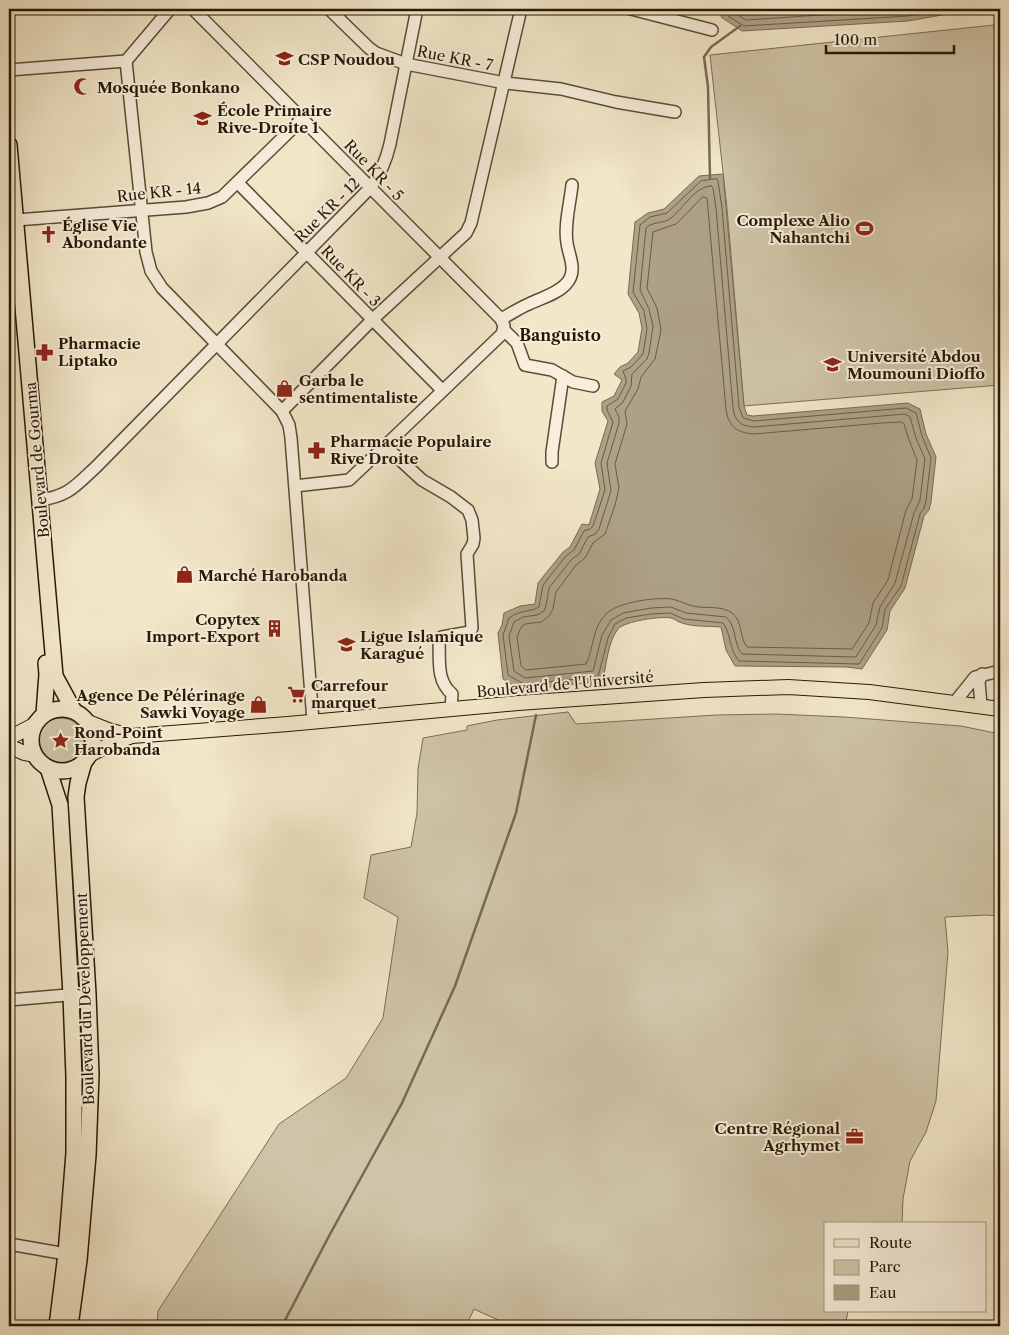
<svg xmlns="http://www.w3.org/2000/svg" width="1009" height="1335" viewBox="0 0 1009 1335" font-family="'Libre Caslon Text',serif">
<rect width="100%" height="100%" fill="#f2e7c9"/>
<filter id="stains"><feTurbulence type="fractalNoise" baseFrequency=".004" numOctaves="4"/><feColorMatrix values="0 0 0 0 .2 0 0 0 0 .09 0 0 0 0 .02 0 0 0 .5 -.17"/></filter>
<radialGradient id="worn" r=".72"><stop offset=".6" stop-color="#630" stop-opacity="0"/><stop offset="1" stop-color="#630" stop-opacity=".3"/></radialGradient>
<g fill="#cfc4a7" stroke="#7b6e55">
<path d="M994,25L1000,83V385L744,406L727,208L710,55Z"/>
<path d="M568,712L576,724L716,715L776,714L844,717L961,726L1000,734V916L987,915L945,917L948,952L936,1101L926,1132L910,1161L903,1199L902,1224H825V1311H848L845,1326H511L474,1309L466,1326H157L158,1311L279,1124L346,1078L383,1018L398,917L364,898L371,855L411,847L417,813L418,769L423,738L467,730V726L497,720Z"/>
<circle cx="61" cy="741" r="23"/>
</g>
<g fill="#ada186" stroke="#776a52">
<path d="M724,9H976L908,21L742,31L721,17Z"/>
<path d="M723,174L744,406L747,415L753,416L908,403L920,409L926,434L936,457L931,502L929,510L924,516L905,588L890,611L887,630L862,669L847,667L735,666L726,650L721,627C708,626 694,627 682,623C678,622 675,619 671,618C661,616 625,621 618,629C608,642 606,665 603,681L522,690L503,679L498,633L502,625L504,613L520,606L535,604L538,583L563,552L570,547L582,524L589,525L600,489L595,463L608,421L602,411V402L614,396L622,380L614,374L620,367L628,363L638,352L642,328L639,313L628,294L635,222L648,213L664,209L699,176Z"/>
</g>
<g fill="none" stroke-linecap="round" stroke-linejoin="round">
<g stroke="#6a5c44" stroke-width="1">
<path d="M728,9V16L744,26L908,16L945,9"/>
<path d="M735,9V13L746,20L911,9"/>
<path d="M742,9L748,12L815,9"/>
<path d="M717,179L718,181L722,208L739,407L743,418L754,421L906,408L916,413L922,436L931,458L926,501L924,508L920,514L901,586L885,609L882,628L859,664L739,661C729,650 731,633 723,623L684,619L670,613L651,614L626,618L615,624L608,638L598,677L524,684L508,675L503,635L509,618C521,609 529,613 539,607L543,585L566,556L574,550L584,531L590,529L593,526L605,490L601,463L613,422L607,410V406L618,399L626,383V379L623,371L631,367L643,354L647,329L644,311L633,292L640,225L650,217L667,213L701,181Z"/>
<path d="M711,186L713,188L716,208L733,408C735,421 740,426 754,427L905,414L910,417L916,438L925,459L920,500L914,513L895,583L880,607L876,625L856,657L742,654C733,644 737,626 726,617L686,613L671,607L651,608L623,613L611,620L602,635L593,671L525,678L514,671L509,636L514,622L523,617L537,615L544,611L546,606L549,588L571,560L579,554L588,537L595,534L599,529L611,491L607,463L619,423V417L615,409L623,402L631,386L632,374L647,359L649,353L653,326L649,309L640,290L646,228C653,221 664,224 671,218C684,208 694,187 711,186Z"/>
<path d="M703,197L707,198L708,209L726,409C728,426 737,433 754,434L882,423L902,422L904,424L909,440L917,460L912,499L906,510L888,580L873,603L869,623L852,649L747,647C739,637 743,621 732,613C723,606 708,608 698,607C689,606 681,601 672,599C655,597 618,602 606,614C592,628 594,648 586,664L526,670L521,666L517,637L521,627L525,624L541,622L549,616L553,609L556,592L576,565L585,558L593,543L605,534L615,505L619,488L615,464L627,424L625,411L638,389L641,377L655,359L661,330L657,308L647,288L653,232L676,224Z"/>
</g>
<g stroke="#776a52" stroke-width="2.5">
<path d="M710,178L708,87L704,57L711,47L740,26"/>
<path d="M282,1326L329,1236L402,1103L455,986L516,813L536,715"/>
</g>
<defs>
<g id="minor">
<path d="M193,9L501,319L504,326L502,334L385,446"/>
<path d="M329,9L369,48L376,53L406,64L505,83L561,89L616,102L675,112"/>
<path d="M631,9L712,30"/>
<path d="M126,61L146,252L151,271L162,288L282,411L289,425L291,438L313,721"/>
<path d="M9,70L126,61L170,9"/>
<path d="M238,183L442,390"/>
<path d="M16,220L186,207L208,203L222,197L303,118"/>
<path d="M9,276H10"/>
<path d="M501,319C511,314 519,308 529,304C541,298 557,294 566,284C578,271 569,257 567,243C564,225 570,204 572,185"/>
<path d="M504,330L517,343L525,365L552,370L573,382L593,386"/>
<path d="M282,411L372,320L466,233L471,223L521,9"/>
<path d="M552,462V452L563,376"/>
<path d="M295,486L349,480L385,446L422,480L451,497L468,510L472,520L474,538L473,544L467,554L472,628L470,632L442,637L439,640C440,661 436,680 452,694L451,710"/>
<path d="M40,500C69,496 75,486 96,467L370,188C381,174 386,161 390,144L417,9"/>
<path d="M955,702L975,677L1000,671"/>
<path d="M981,705L979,682L982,674"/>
<path d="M9,1000L79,994"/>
<path d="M9,1244L66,1254"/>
</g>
<g id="major">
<path d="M88,722L108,730L131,736"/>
<path d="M9,738L34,725"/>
<path d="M9,746L24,753L34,755"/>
<path d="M89,755L111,744L132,736L288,724L518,703L704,690L788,687L869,692L1000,709"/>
</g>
<g id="highway">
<path d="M9,145L55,676L74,711"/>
<circle cx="62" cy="740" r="31"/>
<path d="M44,714L47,674L46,663"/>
<path d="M48,768L60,805L71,995L74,1077V1153L66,1254L57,1326"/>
<path d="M70,1326L79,1260L88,1155L91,1074L88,994L76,797L78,783L84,762"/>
</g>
</defs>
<use href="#minor" stroke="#5a4c34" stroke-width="14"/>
<use href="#major" stroke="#271803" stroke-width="16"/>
<use href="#highway" stroke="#271803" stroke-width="18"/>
<use href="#minor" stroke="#f7efdc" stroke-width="11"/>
<use href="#major" stroke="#f2e7c9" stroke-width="14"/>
<use href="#highway" stroke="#f2e7c9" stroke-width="15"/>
</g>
<defs>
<symbol id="school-bare" viewBox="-9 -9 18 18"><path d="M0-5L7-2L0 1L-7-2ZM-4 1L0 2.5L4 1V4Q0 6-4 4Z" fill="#8f2418" stroke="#f7efdc" stroke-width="2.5" paint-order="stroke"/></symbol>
<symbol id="mosque-bare" viewBox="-9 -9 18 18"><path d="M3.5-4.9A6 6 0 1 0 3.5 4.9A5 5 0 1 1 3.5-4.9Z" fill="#8f2418" stroke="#f7efdc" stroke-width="2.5" paint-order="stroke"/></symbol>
<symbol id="stadium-bare" viewBox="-9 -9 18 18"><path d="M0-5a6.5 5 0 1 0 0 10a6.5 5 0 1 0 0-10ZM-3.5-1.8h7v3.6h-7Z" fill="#8f2418" stroke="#f7efdc" stroke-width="2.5" paint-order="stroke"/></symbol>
<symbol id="church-bare" viewBox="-9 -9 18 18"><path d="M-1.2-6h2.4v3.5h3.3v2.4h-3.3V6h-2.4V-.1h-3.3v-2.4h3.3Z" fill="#8f2418" stroke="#f7efdc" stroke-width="2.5" paint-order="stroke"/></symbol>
<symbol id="pharmacy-bare" viewBox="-9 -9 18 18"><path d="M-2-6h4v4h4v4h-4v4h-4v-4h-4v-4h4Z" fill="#8f2418" stroke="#f7efdc" stroke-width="2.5" paint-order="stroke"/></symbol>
<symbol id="university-bare" viewBox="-9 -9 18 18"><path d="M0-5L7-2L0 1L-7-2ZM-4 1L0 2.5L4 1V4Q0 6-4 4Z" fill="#8f2418" stroke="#f7efdc" stroke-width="2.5" paint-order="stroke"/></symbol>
<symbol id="shop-bare" viewBox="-9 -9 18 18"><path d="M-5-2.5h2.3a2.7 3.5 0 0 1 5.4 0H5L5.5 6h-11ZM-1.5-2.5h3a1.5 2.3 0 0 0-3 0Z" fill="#8f2418" stroke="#f7efdc" stroke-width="2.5" paint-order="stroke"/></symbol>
<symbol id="building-bare" viewBox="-9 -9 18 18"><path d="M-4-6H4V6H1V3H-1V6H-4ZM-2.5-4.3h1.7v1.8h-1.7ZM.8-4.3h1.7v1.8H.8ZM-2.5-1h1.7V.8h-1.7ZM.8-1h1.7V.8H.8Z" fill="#8f2418" stroke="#f7efdc" stroke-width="2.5" paint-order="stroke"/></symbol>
<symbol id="supermarket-bare" viewBox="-9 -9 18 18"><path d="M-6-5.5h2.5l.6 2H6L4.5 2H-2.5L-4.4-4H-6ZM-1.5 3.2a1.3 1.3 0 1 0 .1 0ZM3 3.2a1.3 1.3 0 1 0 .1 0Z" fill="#8f2418" stroke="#f7efdc" stroke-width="2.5" paint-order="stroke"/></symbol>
<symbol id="sight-bare" viewBox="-9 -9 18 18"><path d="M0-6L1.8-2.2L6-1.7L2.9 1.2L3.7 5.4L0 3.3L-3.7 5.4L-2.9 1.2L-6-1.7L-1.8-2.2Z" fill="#8f2418" stroke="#f7efdc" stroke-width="2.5" paint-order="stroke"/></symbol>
<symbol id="office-bare" viewBox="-9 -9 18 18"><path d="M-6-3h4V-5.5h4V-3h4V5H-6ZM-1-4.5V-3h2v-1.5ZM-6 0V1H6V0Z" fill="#8f2418" stroke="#f7efdc" stroke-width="2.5" paint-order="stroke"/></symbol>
</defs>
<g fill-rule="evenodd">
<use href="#school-bare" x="272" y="46" width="25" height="25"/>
<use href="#mosque-bare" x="70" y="74" width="25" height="25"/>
<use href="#school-bare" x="190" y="106" width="25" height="25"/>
<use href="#stadium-bare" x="852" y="216" width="25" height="25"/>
<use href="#church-bare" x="36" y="222" width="25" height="25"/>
<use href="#pharmacy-bare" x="32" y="340" width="25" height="25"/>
<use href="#university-bare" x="820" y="352" width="25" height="25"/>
<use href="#shop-bare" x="272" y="376" width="25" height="25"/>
<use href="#pharmacy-bare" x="304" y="438" width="25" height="25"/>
<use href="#shop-bare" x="172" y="562" width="25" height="25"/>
<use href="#building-bare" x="262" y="616" width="25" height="25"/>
<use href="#school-bare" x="334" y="632" width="25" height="25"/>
<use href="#supermarket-bare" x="284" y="682" width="25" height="25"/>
<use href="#shop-bare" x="246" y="692" width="25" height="25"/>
<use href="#sight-bare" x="48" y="728" width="25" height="25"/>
<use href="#office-bare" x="842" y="1124" width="25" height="25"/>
</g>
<g text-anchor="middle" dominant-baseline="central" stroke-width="4" stroke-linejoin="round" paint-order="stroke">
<g font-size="15" fill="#271803" stroke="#f7efdc">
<text transform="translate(455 58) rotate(11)">Rue KR - 7</text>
<text transform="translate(374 170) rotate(46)">Rue KR - 5</text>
<text transform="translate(159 192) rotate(-6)">Rue KR - 14</text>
<text transform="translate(327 210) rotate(-45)">Rue KR - 12</text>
<text transform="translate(351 276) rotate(46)">Rue KR - 3</text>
<text transform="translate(37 460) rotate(-95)">Boulevard de Gourma</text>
<text transform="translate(565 684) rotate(-5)">Boulevard de l'Université</text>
<text transform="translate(85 999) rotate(-92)">Boulevard du Développement</text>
</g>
<g font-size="15" font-weight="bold" fill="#271803" stroke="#f7efdc" text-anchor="start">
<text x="298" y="59">CSP Noudou</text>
<text x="97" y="87">Mosquée Bonkano</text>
<text x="217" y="110">École Primaire<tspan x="217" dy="17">Rive-Droite 1</tspan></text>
<text x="850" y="220" text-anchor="end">Complexe Alio<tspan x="850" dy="17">Nahantchi</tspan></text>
<text x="62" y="225">Église Vie<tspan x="62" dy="17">Abondante</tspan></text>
<text x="58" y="343">Pharmacie<tspan x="58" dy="17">Liptako</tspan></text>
<text x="847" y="356">Université Abdou<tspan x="847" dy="17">Moumouni Dioffo</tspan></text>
<text x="299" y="380">Garba le<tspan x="299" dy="17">sentimentaliste</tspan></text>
<text x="330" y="441">Pharmacie Populaire<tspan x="330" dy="17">Rive Droite</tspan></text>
<text x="198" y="575">Marché Harobanda</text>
<text x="260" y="619" text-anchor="end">Copytex<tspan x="260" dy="17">Import-Export</tspan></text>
<text x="360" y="636">Ligue Islamique<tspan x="360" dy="17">Karagué</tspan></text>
<text x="311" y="685">Carrefour<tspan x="311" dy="17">marquet</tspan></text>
<text x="245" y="695" text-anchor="end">Agence De Pélérinage<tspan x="245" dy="17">Sawki Voyage</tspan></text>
<text x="74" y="732">Rond-Point<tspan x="74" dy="17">Harobanda</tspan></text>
<text x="840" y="1128" text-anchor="end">Centre Régional<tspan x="840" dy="17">Agrhymet</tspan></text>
</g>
<g font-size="16" font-weight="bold" fill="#271803" stroke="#f7efdc">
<text x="560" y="335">Banguisto</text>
</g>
</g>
<rect width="1009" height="1335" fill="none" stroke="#f2e7c9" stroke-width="30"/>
<rect x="10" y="10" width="989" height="1315" fill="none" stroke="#271803" stroke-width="2.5"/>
<rect x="15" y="15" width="979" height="1305" fill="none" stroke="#271803"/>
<rect x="824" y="1222" width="162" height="90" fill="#f7efdc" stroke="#a49985"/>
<rect x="834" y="1239" width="25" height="8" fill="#f2e7c9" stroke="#a49985"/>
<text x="869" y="1248" font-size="15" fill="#271803">Route</text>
<rect x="834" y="1260" width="25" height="15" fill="#cfc4a7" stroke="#a49985"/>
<text x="869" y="1272" font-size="15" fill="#271803">Parc</text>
<rect x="834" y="1285" width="25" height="15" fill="#ada186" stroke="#a49985"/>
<text x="869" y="1298" font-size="15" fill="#271803">Eau</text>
<path d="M826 45v8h128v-8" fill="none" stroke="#271803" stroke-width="2.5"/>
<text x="834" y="45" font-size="15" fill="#271803" stroke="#f7efdc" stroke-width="4" paint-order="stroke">100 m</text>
<rect width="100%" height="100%" filter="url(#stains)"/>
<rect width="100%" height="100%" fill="url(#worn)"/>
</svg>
